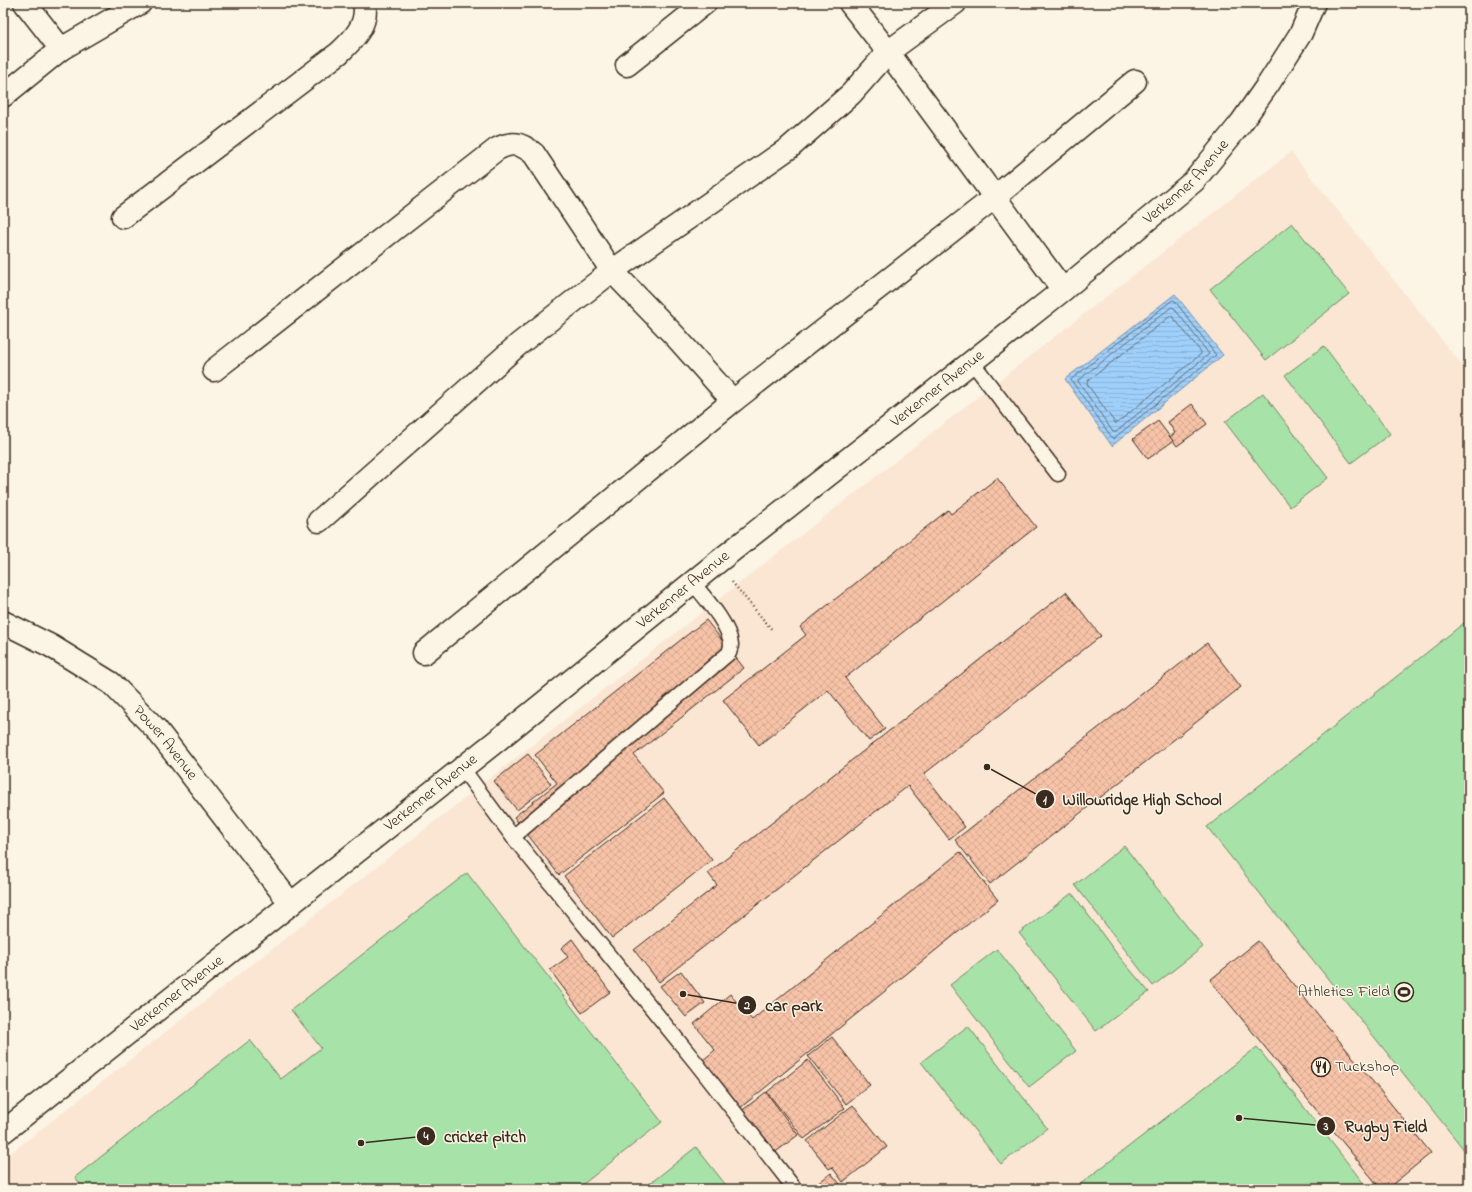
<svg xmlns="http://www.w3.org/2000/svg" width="1472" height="1192" viewBox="0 0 1472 1192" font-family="'Indie Flower',sans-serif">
<defs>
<pattern id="water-rules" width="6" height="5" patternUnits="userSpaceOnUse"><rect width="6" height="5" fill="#9fd0fb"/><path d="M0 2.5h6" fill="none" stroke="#8ab3d7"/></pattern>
<pattern id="building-cross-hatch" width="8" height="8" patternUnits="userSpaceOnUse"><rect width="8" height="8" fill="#f7c3a8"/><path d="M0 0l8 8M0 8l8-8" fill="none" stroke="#d5a890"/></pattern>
</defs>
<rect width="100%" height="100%" fill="#fcf5e5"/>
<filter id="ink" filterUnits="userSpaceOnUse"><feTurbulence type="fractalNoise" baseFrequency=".025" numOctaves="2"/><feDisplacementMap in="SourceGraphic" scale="8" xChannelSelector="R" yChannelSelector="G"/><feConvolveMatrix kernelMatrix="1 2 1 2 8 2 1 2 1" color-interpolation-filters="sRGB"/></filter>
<g filter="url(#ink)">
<path fill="#fae6d3" d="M1291,152L1469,374V1189H3V1159Z"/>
<g fill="#a7e2a8" stroke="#718663">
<path d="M1292,223L1349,294L1266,360L1210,289Z"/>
<path d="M1324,346L1390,434L1351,463L1285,375Z"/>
<path d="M1263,393L1328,478L1290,507L1225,422Z"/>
<path d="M1469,619V1156L1207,827Z"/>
<path d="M1124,846L1203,947L1153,986L1075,885Z"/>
<path d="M467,873L662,1122L577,1189H84L75,1177L250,1040L281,1079L321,1048L291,1010Z"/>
<path d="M1072,893L1117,954L1149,992L1096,1031L1019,933Z"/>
<path d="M997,949L1076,1051L1029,1087L950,985Z"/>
<path d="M968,1026L1047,1128L1001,1164L921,1062Z"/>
<path d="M1257,1047L1368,1189H1074Z"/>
<path d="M696,1147L729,1189H643Z"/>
</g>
<path fill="url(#water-rules)" stroke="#778ea3" d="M1175,294L1223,355L1112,446L1065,379Z"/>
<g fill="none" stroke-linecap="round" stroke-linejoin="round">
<g stroke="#636c76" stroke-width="1">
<path d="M1173,300L1175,301L1216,355L1113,439L1071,380Z"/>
<path d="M1172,307L1174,308L1209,354L1116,432H1113L1078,381Z"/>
<path d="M1171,316L1173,317L1201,352V354L1117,423H1115L1087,384V382Z"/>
</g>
</g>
<g fill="url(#building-cross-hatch)" stroke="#3b2a1e">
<path d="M1192,404L1207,424L1177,446L1170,437L1175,433L1168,422Z"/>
<path d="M1158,421L1173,441L1148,459L1133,439Z"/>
<path d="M997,478L1036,527L845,678L885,729L869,741L828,690L759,745L723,700L806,635L800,627L948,510L951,514Z"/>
<path d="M1066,592L1101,636L924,774L965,827L949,839L908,786L659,982L634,950L717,885L708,873Z"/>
<path d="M706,620L744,668L634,755L664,793L559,875L514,817L557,783L535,755Z"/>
<path d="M1207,643L1241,687L990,884L955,840Z"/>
<path d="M528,754L551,784L517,810L494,781Z"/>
<path d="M664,798L712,860L612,938L564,876Z"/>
<path d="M960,852L998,900L740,1108L702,1061L715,1050L694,1024L730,994L752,1020Z"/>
<path d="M572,939L610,992L582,1013L550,970L568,957L561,948Z"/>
<path d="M1258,941L1431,1153L1387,1189H1381L1210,980Z"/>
<path d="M681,971L705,1003L686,1017L660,986Z"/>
<path d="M832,1037L870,1085L846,1104L808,1056Z"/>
<path d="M808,1060L845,1108L804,1139L767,1092Z"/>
<path d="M766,1092L798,1135L773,1154L740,1112Z"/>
<path d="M853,1105L887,1147L843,1182L832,1167L829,1169L807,1141Z"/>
<path d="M831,1173L844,1189H811Z"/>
</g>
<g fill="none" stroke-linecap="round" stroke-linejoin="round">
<defs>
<g id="service">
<path d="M972,362L1058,474"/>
<path d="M462,768L513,837L697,1064L795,1189"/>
<path d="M513,837L729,653C730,650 731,647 731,644C729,624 705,598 693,583"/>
</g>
<g id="minor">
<path d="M25,3L61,49"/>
<path d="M850,3L888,52L1063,290"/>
<path d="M627,65L705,3"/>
<path d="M3,96L61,49L140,3"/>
<path d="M123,217L339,53C353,40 369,24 364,3"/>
<path d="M214,370L497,149C512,141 521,143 534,154L612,271L675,336L733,401"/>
<path d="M319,521L519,344L612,271L789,148L851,94L888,52L955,3"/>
<path id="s1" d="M3,622L51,646L111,683L156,729L291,904"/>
<path d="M424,653L733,401L995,197L1135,81"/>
<path id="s2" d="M3,1132L504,735L719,561L1063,290L1194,181L1241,123L1269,83L1301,33L1314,3"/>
</g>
</defs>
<use href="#service" stroke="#3b2a1e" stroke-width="17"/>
<use href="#minor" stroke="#3b2a1e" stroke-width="25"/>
<path stroke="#3b2a1e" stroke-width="2.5" stroke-dasharray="1 3" stroke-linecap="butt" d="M732,582L773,631"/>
<use href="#service" stroke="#fcf5e5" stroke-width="14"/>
<use href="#minor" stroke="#fcf5e5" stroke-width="22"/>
</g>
</g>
<defs>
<symbol id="stadium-ring" viewBox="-11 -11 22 22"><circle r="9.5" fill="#fcf5e5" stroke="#3b2a1e" stroke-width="1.5"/><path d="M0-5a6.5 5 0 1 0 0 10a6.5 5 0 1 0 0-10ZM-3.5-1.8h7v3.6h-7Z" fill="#3b2a1e"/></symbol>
<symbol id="restaurant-ring" viewBox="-11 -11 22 22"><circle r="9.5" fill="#fcf5e5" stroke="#3b2a1e" stroke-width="1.5"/><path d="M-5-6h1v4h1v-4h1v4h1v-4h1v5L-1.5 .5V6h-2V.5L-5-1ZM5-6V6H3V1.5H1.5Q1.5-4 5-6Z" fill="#3b2a1e"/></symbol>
</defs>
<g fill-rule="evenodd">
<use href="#stadium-ring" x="1393" y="981" width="22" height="22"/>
<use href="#restaurant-ring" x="1310" y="1056" width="22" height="22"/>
</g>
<g text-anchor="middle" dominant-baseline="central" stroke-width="3" stroke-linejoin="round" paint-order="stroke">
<g font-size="16" fill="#3b2a1e" stroke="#fcf5e5">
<text stroke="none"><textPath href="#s2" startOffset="1518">Verkenner Avenue</textPath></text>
<text stroke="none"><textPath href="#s2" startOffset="1194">Verkenner Avenue</textPath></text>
<text stroke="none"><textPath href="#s2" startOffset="870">Verkenner Avenue</textPath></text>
<text stroke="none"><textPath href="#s1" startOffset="205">Power Avenue</textPath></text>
<text stroke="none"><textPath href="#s2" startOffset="546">Verkenner Avenue</textPath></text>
<text stroke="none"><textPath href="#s2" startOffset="222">Verkenner Avenue</textPath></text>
</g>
<g font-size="16" fill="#3b2a1e" stroke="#fcf5e5" text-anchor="end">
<text x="1390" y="992">Athletics Field</text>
<text x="1335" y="1067" text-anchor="start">Tuckshop</text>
</g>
</g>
<path fill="none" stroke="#3b2a1e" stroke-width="1.5" d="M987 767L1045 799M683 994L747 1005M1239 1118L1326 1126M361 1143L426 1136"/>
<g fill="#3b2a1e" stroke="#fcf5e5" stroke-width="1.5">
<circle cx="987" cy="767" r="4"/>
<circle cx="683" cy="994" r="4"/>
<circle cx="1239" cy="1118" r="4"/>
<circle cx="361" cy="1143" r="4"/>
<circle cx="1045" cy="799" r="10"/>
<circle cx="747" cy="1005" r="10"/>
<circle cx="1326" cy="1126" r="10"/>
<circle cx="426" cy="1136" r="10"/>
</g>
<g font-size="12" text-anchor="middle" font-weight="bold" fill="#fff">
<text x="1045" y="804">1</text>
<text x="747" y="1009">2</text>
<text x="1326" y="1130">3</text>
<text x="426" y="1140">4</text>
</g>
<g font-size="17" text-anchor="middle" font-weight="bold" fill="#3b2a1e" stroke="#fcf5e5" stroke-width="3" stroke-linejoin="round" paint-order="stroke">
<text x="1142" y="805">Willowridge High School</text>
<text x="794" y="1011">car park</text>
<text x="1386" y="1132">Rugby Field</text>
<text x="485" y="1142">cricket pitch</text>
</g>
<rect width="1472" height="1192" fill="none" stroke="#fcf5e5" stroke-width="16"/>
<rect x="8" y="8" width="1456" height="1176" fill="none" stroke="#3b2a1e" stroke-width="1.5" filter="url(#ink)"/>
</svg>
